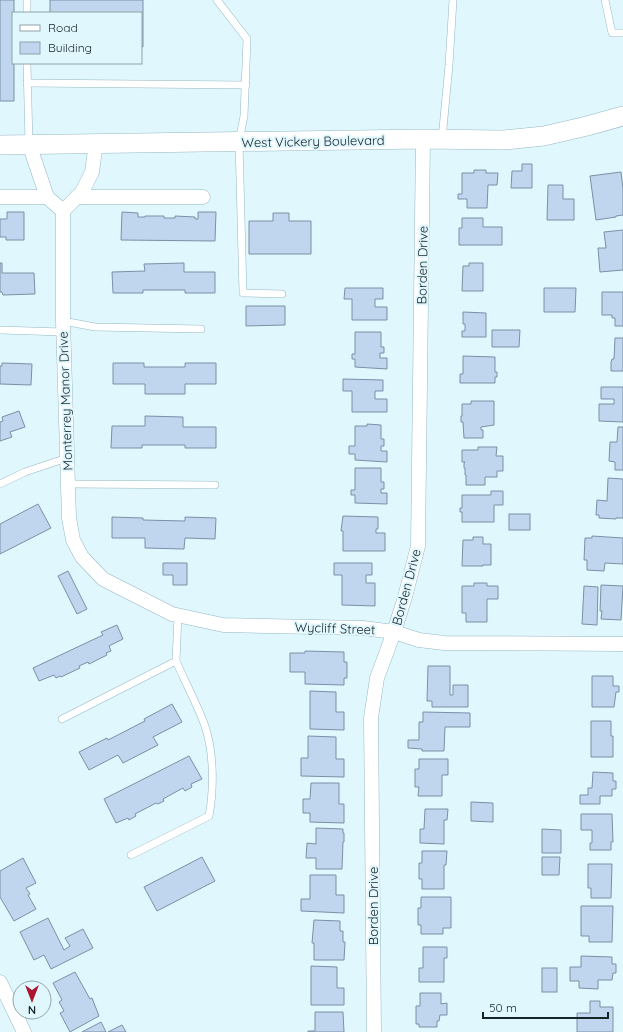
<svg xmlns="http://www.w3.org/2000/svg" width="623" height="1032" viewBox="0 0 623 1032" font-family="Quicksand,sans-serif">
<rect width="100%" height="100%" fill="#e1f7fe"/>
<g fill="#c0d6ee" stroke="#7b90a6">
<path d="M0,0H14V13H13V63H14V101H0Z"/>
<path d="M50,0H143V47H141V13H50Z"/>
<path d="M522,164H532V188H511L512,171H522Z"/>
<path d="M474,170H486V173H498L497,185H488L487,208H467V199H458V194H462V173H474Z"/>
<path d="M621,172L623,189V215L616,216V217L596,220L590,176Z"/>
<path d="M548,185H563V199H574V220H547Z"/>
<path d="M7,212H24V240H6V237H0V219H7Z"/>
<path d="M122,212L138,213V217H145V216H164V218H175V216L195,217V219H198V212H216L215,241L121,240Z"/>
<path d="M273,213H289V221H311V254H249V221H273Z"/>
<path d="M462,218H483V227H502V245H459V228H462Z"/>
<path d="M623,230V270L600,272L598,248H606L604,232Z"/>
<path d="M0,263H2V273H34L35,294L3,295L2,292H0Z"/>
<path d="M184,263V272H215V293H185V290H143V293H113L112,272L145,271L144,264Z"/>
<path d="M469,263H483V291H462L463,266H469Z"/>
<path d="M345,288H383V299H375V307H387V320H352V299H344Z"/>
<path d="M544,288H576L575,312H544Z"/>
<path d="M602,292H623V326H615V318H612V315H602Z"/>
<path d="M246,306H285V325L246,326Z"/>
<path d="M463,312L486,313V337H462V331H465V324H463Z"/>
<path d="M492,330H520L519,347H492Z"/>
<path d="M355,332H381V347H384V353H380V358H387V369L355,367V359H352V354H355Z"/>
<path d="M615,338H623V371H611V362L612,359H614Z"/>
<path d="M463,356L495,357V372H497V377H495V383H460V374H463Z"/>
<path d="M2,363L32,364L31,385L0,384V366H2Z"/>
<path d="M113,363H144V367H185V363H216V384H185V394H145V384H113Z"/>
<path d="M343,379L383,380V391H375V399H387V412H352V391H343Z"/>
<path d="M601,387H623V422L599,421V404H614V399H601Z"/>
<path d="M471,401H494V425L481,427V430H483V438H464L463,422H461V416H462V404H471Z"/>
<path d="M19,411L25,427L10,432L12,437L0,441V422L3,421L2,417Z"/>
<path d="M145,416L183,417V427H216V448H185V445H142V448H111L112,426H145Z"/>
<path d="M367,424L381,425V439H384V446H381V451H387V462L355,460V454H349V446H355V426H367Z"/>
<path d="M618,427H623V470H615V462L609,461L610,442H617Z"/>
<path d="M478,447H497L496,456H503V471H497V477H485V485H466V475H465V468H464V463L465,462H462V450H478Z"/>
<path d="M355,468H381V482H384V489H381V493H387V504L355,503V495H351V490H355Z"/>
<path d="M608,478L623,479V518H616V519L599,518V515H596L597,500L607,501Z"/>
<path d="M491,491H503V505H494V522H462V512H460V508H462V495H491Z"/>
<path d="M38,504L51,528L0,554V524Z"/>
<rect x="509" y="514" width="21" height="16"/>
<path d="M343,516L378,517V529H376V533H385V551H343V531H341Z"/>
<path d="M112,517L143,518V520L185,521V517L216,518L215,539L185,538L184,549L145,548V538H112Z"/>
<path d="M592,536L623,538V564L605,563L604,571L587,570V560H584L585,538H592Z"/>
<path d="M473,537H483V544H491V565H483V566H462L463,540H473Z"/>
<path d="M163,563H187V585H173V575H163Z"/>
<path d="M334,563H372V575H366V583H375V606L342,605V575H334Z"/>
<path d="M68,571L87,609L77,614L58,576Z"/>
<path d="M474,583H487V586H498V599H487V622H466V613H462V586H474Z"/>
<path d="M601,585L623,586L621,620L601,619L602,611H600Z"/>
<path d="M584,586L598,587L597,625L582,624Z"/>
<path d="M117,625L123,639L109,646L111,651L106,653L107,655L89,664L88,662L79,666L80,668L61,677L60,676L56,678L54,675L39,681L33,668L103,635L101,632Z"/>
<path d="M305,651L344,652V662H347V678H344V685L305,684V672H290V653H305Z"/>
<path d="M428,666H450V695H453V685H468V707H432V701H427Z"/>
<path d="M592,676H613V686H619V692H616L614,707H592Z"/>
<path d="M310,691L336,692V712H344V730L310,729Z"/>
<path d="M172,704L182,722L153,737L158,745L123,763L118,755L89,770L79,752L107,738L108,740L145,721L144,719Z"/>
<path d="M423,712L470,713V727H445L444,751H422V749L408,748V740H419V722H423Z"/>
<path d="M591,721H611V736H613V757H591Z"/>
<path d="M308,736L336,737V759H344V777L301,776V758H308Z"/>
<path d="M189,756L202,779L191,784L192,787L185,791L183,788L163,799L164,801L158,804L156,803L135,814L136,816L129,820L128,818L116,823L104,799Z"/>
<path d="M419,759H448V775H442V796H418L419,787H415V769H419Z"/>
<path d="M593,772L613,773V781H616V789H612V796H600V804H580V795H588V788H592Z"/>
<path d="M311,783H339V804H344V823L310,822V813H303V799H310Z"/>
<path d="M471,802L493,803V822L471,821Z"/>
<path d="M425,809H448L447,820H444V844L420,843V829H424Z"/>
<path d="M581,814H612L613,842H611V850H590V843H592V830H581Z"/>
<path d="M316,828L343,829V833H344V842H343L342,869H316V858H306L307,843L316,844Z"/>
<path d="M542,829L561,830V853H542Z"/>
<path d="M422,851H447L446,865H444V889H422V879H419V863H422Z"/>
<path d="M202,857L215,881L157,911L144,887Z"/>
<path d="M542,857H560L559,875H542Z"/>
<path d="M23,858L36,883L26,888L30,894L28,895L36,909L14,921L0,897V871Z"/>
<path d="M588,864H612L611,898H591V888H588Z"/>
<path d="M310,875H336V895H344V913L301,911V899H310Z"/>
<path d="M421,897H451V928H443V934H421V925H418V908H421Z"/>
<path d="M581,906H613L612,942H589V936H581Z"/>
<path d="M48,918L64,950L70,946L65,938L83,929L93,948L51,969L44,955L34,960L20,932Z"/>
<path d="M314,920L340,921V931H343V942H345L344,960H314V943H312Z"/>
<path d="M423,947H447V958H444V982H419V968H423Z"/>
<path d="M581,956L612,957V964H616V973H613L612,980H598V989L579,988V981H570V967H581Z"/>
<path d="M311,966L337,967V988H344V1005H311Z"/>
<rect x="542" y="968" width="15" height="24"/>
<path d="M75,972L90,999L92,998L99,1016L70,1032L60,1013L64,1011L59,1002L62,1000L53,983Z"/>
<path d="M420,993H441V1004L447,1003V1015H440L439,1021H437V1027H419V1024H416V1006H420Z"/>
<path d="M590,1001H600V1007H613V1032H577V1013H590Z"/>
<path d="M315,1012H343L344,1032H308V1031H315Z"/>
<path d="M101,1022L106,1032H82Z"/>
<path d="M122,1025L126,1032H108Z"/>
</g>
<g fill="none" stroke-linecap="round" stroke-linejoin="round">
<defs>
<g id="service">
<path d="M217,0L247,39L244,116L239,141L243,293L282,294"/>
<path d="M605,0L612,33H623"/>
<path d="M27,13V0"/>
<path d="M27,63L29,144"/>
<path d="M27,83L246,85"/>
<path d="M442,139L449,65L453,0"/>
<path d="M63,321L95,327L201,329"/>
<path d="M0,330L63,332"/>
<path d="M0,484L25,472L67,458"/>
<path d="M68,484L215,485"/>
<path d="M62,719L176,661L178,615"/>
<path d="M131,855L209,816C214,789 214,753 205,726C197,704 185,682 176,661"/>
</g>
<g id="minor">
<path d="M96,143L92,172L82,192L63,211V321L69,518L73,540L82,557L103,579L172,614L223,625L363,628L394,632L419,640L444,643L623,644"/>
<path d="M29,144L47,197L63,211"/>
<path d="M0,197H47"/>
<path d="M77,197H203"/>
<path d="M0,982L24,1032"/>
<path d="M374,1032L371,718L377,678L394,632L405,597L418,546L423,139"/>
</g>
<path id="secondary" d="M0,145L423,139L504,140L544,136L587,126L623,116"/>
</defs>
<use href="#service" stroke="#94b8c3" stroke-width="8"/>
<use href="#minor" stroke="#94b8c3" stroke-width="15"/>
<use href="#secondary" stroke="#94b8c3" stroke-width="20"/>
<use href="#service" stroke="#fff" stroke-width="7"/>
<use href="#minor" stroke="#fff" stroke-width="14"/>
<use href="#secondary" stroke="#fff" stroke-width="19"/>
</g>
<g text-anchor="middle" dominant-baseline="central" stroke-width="4" stroke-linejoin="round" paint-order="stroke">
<g font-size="13" fill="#162428" stroke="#e1f7fe">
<text transform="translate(313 141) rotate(-1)">West Vickery Boulevard</text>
<text transform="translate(422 265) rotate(-89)">Borden Drive</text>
<text transform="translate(65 401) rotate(-92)">Monterrey Manor Drive</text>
<text transform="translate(406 587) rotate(-75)">Borden Drive</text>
<text transform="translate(335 628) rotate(2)">Wycliff Street</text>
<text transform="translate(373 906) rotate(-90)">Borden Drive</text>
</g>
</g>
<rect x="12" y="12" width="130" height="52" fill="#e1f7fe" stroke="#90a3a8"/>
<rect x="20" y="25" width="20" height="6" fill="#ffffff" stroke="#90a3a8"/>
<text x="48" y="32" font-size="12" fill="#162428">Road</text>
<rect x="20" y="42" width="20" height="12" fill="#c0d6ee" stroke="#90a3a8"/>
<text x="48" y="52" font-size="12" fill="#162428">Building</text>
<g transform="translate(32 1000) rotate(180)"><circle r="19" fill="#e1f7fe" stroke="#90a3a8"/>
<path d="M0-3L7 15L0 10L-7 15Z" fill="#ab1530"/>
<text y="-6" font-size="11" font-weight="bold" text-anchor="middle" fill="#162428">N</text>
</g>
<path d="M483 1012v6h125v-6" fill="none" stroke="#162428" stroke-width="2"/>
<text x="489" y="1012" font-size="12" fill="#162428" stroke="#e1f7fe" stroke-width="3" paint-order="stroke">50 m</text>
</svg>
